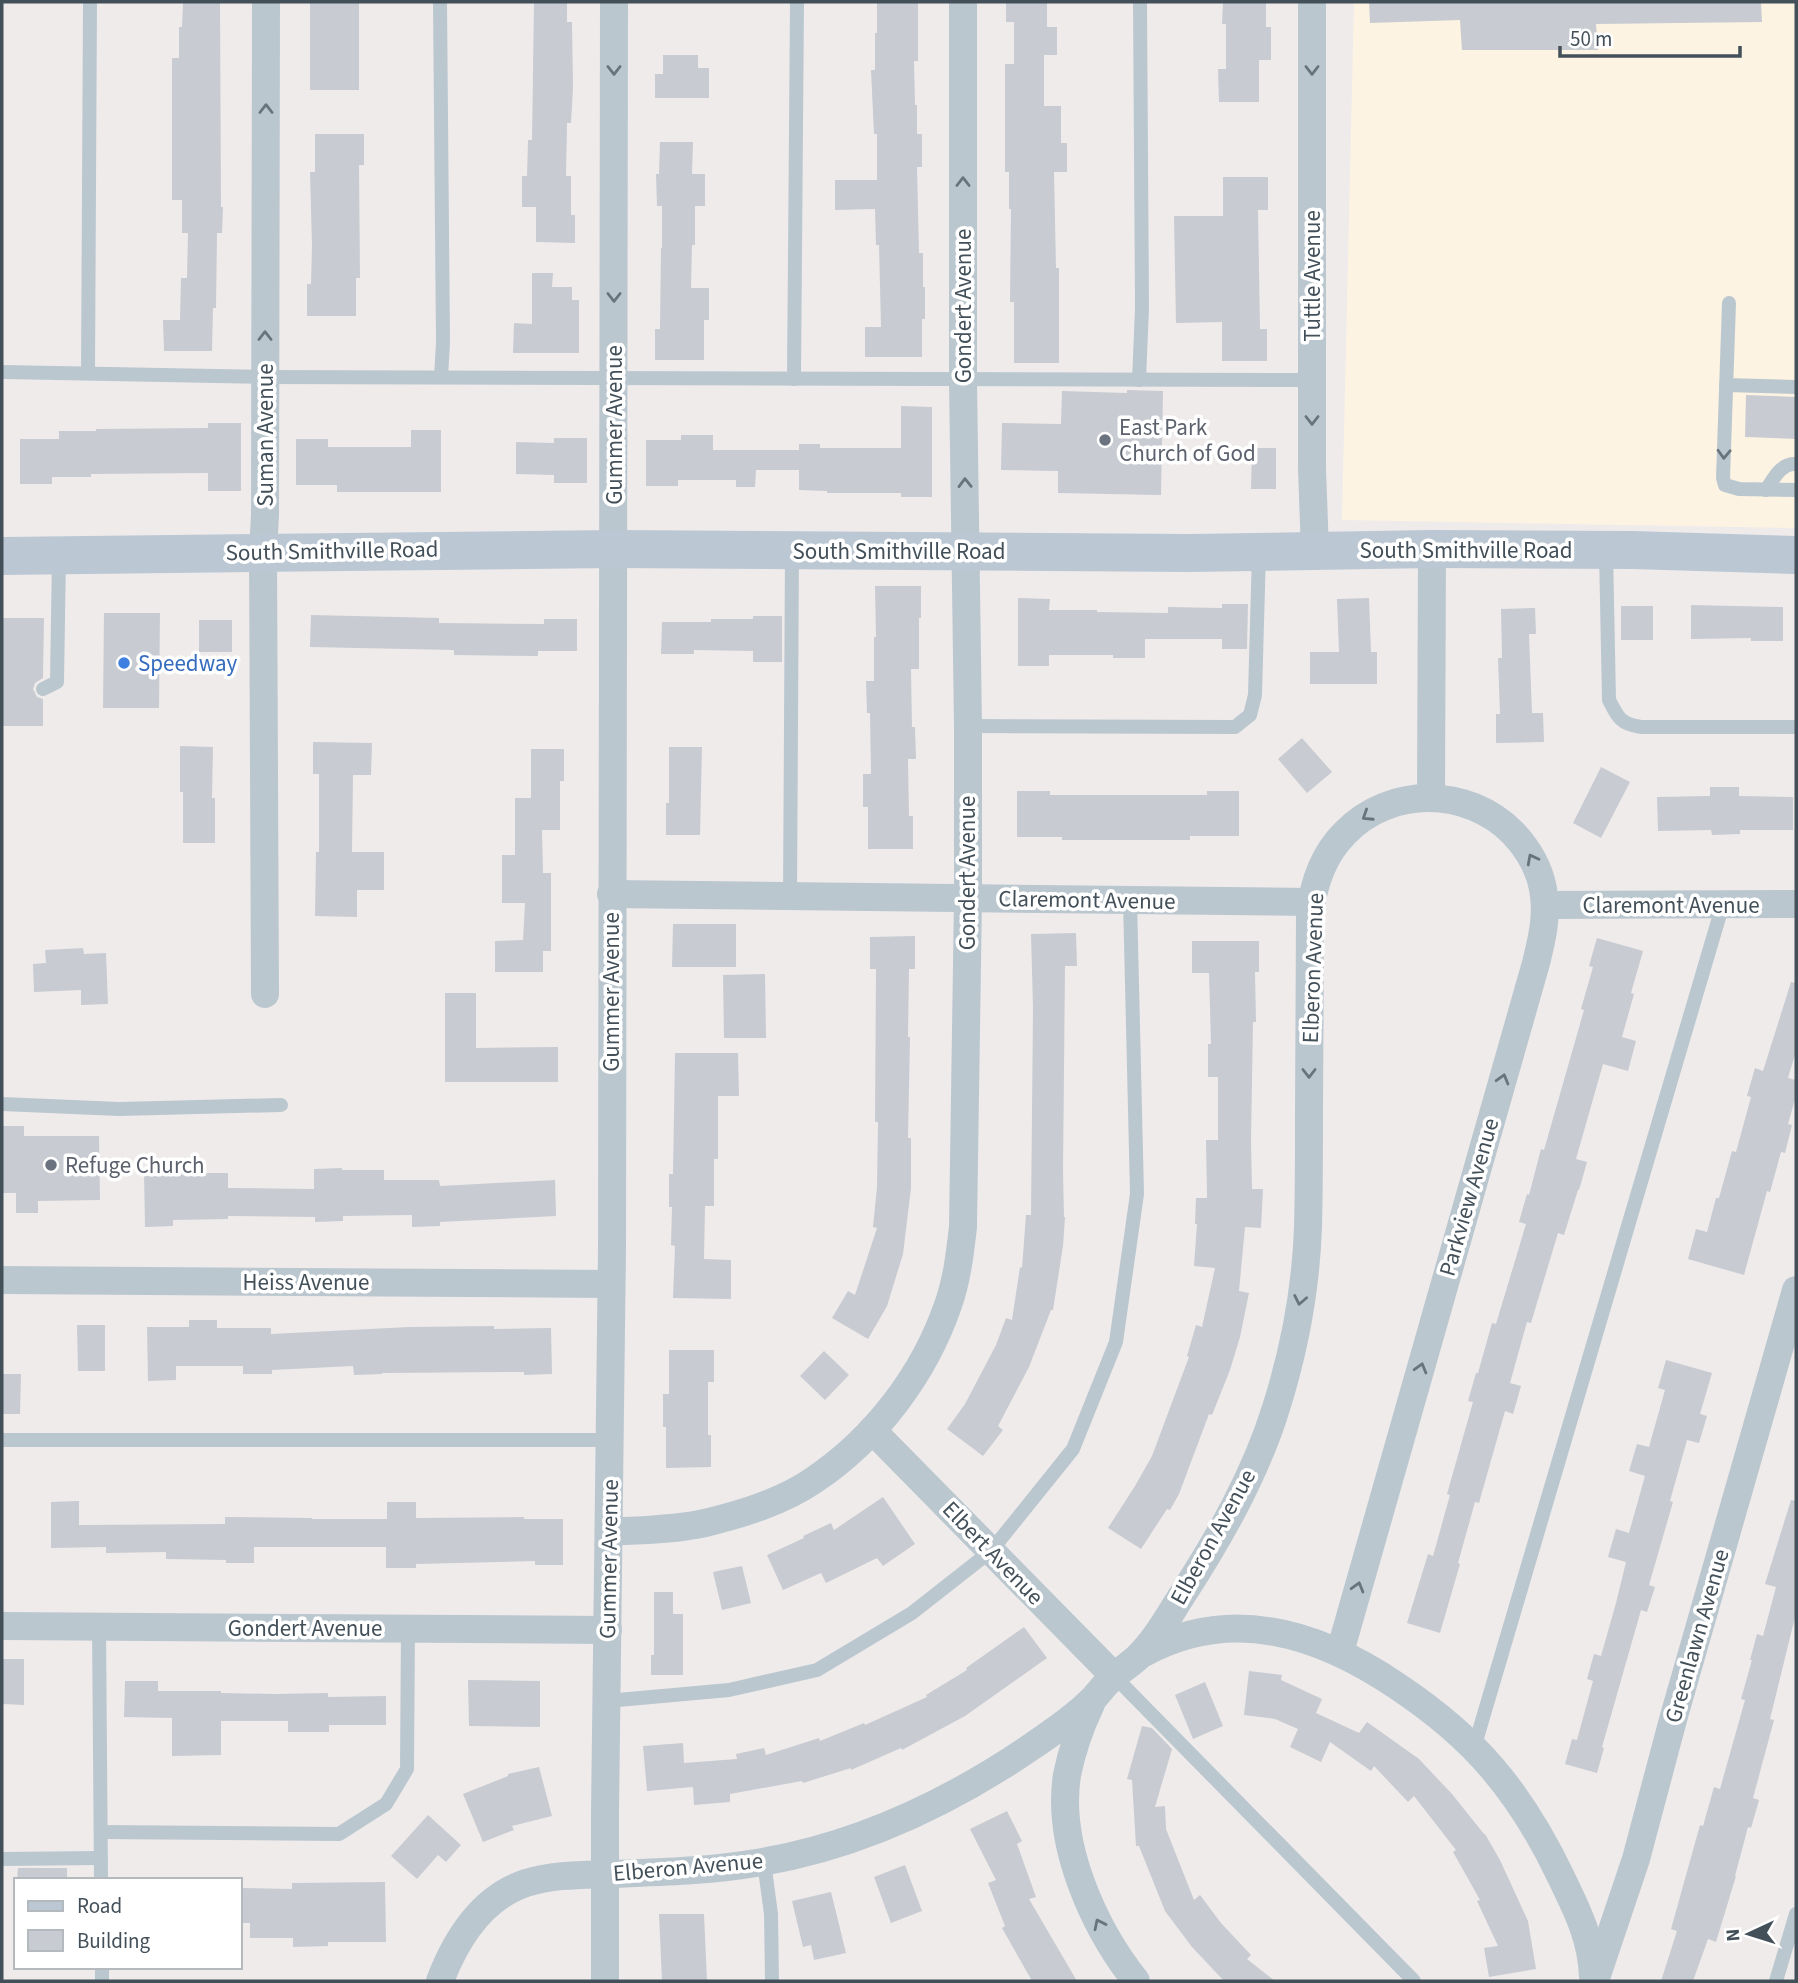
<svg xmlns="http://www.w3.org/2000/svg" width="1798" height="1983" viewBox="0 0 1798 1983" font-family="'Source Sans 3',sans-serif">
<rect width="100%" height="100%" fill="#efebeb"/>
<path fill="#fcf3e2" d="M1354,2H1796V528L1342,520Z"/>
<g fill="#c8cbd1">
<path d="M183,2H220L221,207H223L222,233H217L216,308H213L212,351H164L163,320H180L181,278H187L188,233H182V200H172V58H179V27H182Z"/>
<rect x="310" y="2" width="49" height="88"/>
<path d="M534,2H567V22H572L573,88L571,123H567L566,176H571V215H575V243L536,242V207H522V176H527L528,140H532Z"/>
<path d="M877,2H918V61H914L915,105H917V134H922V167H917L919,253H923V287H925V319H922V357H865V327H881L879,245H876L875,209L835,210V180H877V134H874L871,70H875V33H877Z"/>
<path d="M1006,2H1047V27H1057V55H1044V106H1061V143H1067V172H1054L1056,268H1059V363H1014V302H1010L1011,209H1009V172H1005V64H1014V22H1006Z"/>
<path d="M1223,2H1266V27H1271V60H1259V102H1219L1218,69H1226V24H1222Z"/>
<path d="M1369,2H1761L1762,22L1596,24L1598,50H1462L1460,20L1370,23Z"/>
<path d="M663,55H698V68H709V98H655V74H663Z"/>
<path d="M315,134H364V165H359L360,278H356V316H307V284H311L312,246L310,172H315Z"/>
<path d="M660,142H693L692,174H705V206H695V245H692L691,288H709V320H704V360H655V329H660L661,248H662V206H657L656,174H659Z"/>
<path d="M1223,177H1268V210H1258L1260,329H1267V361H1222V322L1176,323L1174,216H1223Z"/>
<path d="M532,273H553L552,287H572V300H579V353H513L514,323L532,324Z"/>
<path d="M1127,390L1163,391L1161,495L1058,493V471L1001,470L1002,423L1061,424L1062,391L1127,393Z"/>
<path d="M1746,395L1796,397V439L1745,437Z"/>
<path d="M901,406L932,407V497H901V493H827V491L799,490V470H756L755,487H736V480H678V486H646V440H681V435H713V450H799V444H820V448H901Z"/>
<path d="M208,423H241V491H208V473L91,474V477H52V484H20V439H59V431H96V429L208,428Z"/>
<path d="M411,430H441V492H337V485H296V439H328V447H411Z"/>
<path d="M554,438H587V483H554V475L516,474V442L554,443Z"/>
<path d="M1252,448H1276V489H1251Z"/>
<path d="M875,586H921V618H919V669H911L912,727H915L916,759H908L909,816H913V849H868V807H863V774H871L870,713H867L866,681H874V637H876Z"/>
<path d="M1018,598L1050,599L1049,610H1097V612L1168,613V607L1222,608V604H1248L1247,649H1222V639H1145V658H1113V655H1049V666H1018Z"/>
<path d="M1369,598L1371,652H1377V684H1310V652H1339L1337,599Z"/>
<path d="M1691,605L1783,607V641H1751V638L1691,639Z"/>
<rect x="1621" y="606" width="32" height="34"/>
<path d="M1535,608L1536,634H1529L1532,713H1543L1544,742L1496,743V714H1500L1498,658H1502L1501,609Z"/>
<path d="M104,613H160L159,708H103Z"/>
<path d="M311,615L439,618V623L544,624V619H577V651H538V656L454,655V650L310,647Z"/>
<path d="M753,616H782V662H753V651L694,650V654H661L662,622H711V619H753Z"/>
<path d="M2,618H44L43,678L35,683L33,689L37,697L43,699V726H2Z"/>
<rect x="199" y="620" width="33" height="32"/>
<path d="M1302,738L1332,772L1307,793L1278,759Z"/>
<path d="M313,742L372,743L371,775H353L352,852H384V890H357V917L315,916L316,852H319V774H313Z"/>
<path d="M180,746L213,747L212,798H215V843H183V792H180Z"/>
<path d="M669,747H702L700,835H666V803H669Z"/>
<path d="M531,749H564V781H560V830H542L543,873H551V951H543V972H495V941L523,940L525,903H502V855H515V798H531Z"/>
<path d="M1601,767L1630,782L1601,838L1573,823Z"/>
<path d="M1710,787H1739V796L1793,797V830H1740V834L1712,835L1711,830L1658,831L1657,797L1710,796Z"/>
<path d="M1017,791H1050V795H1207V791H1239V836H1190V840H1062V837H1017Z"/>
<path d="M673,924H736V967H672Z"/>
<path d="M1076,933L1077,966H1065L1063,1172L1064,1217H1065L1063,1246L1053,1310H1051L1029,1367L998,1426L1003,1430L983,1456L947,1429L965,1404L996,1345L1006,1318L1012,1320L1020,1267L1022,1268L1026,1215H1031L1033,1008L1031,934Z"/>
<path d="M915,936V969H909L908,1037H910L908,1138H911V1188L903,1254L887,1306L868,1339L832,1318L848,1291L855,1295L877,1228L873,1227L877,1187L878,1122H875L876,969H870V937Z"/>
<path d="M1597,938L1643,951L1631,993L1634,994L1622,1037L1636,1041L1628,1071L1603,1064L1576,1159L1587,1162L1579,1190H1578L1564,1235L1558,1233L1531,1323L1527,1322L1510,1383L1521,1386L1513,1414L1505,1411L1479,1503L1475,1502L1458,1563L1460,1564L1440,1633L1407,1623L1428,1554L1433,1556L1450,1495L1447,1494L1473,1402L1468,1401L1476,1373H1478L1492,1323L1496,1324L1526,1224L1519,1222L1527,1194L1529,1195L1541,1149L1544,1150L1584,1010L1581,1009L1593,967L1589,966Z"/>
<path d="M1192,941H1259V972H1255L1256,1022H1253L1251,1140L1252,1189H1263L1261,1228L1245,1227L1239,1291L1249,1293L1240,1337L1230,1370L1212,1415L1209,1414L1179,1494L1170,1510L1167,1509L1141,1549L1108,1528L1135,1486L1152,1456L1189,1357L1187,1356L1196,1325L1202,1327L1215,1268L1194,1266L1197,1224H1195L1196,1198H1207L1206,1140H1218V1077H1208V1044H1211L1209,973H1192Z"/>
<path d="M83,948L84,954L106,953L108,1004L81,1005V990L34,992L33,964L46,963L45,950Z"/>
<path d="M765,974L766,1038H724L723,975Z"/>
<path d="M1791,982L1796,983V1051L1788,1078L1796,1080V1096L1788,1124L1792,1125L1785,1153L1781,1152L1770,1192L1767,1191L1744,1275L1688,1259L1696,1229L1707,1232L1716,1198H1719L1732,1151L1736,1152L1751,1097L1747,1096L1755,1068L1763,1071Z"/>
<path d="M445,993H476V1048L558,1047V1082H445Z"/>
<path d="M675,1053H738L739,1096H718V1159H714V1206H705L704,1259L731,1260V1299L673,1298L675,1246L671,1245L672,1207H669V1174H673Z"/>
<path d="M2,1126H24V1136H99L100,1200L38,1201V1213H16V1193H2Z"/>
<path d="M342,1168V1170H384V1180H439L440,1186L555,1180L556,1216L440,1222V1226L412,1227V1215L343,1216V1221L315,1222V1217L228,1216V1219L173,1220V1226L145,1227L144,1173H228V1188L314,1189V1169Z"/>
<path d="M189,1320H217V1328H271V1334L409,1327L494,1326V1329L551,1328L552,1374L524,1375V1372L382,1373V1374L354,1375L353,1366L272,1370V1374H243V1366H176V1380L148,1381L147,1327H189Z"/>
<path d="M77,1325H105V1371H78Z"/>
<path d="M669,1350H714V1382H708V1435H711V1467L666,1468V1427H663V1394H669Z"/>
<path d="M824,1351L849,1375L825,1400L800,1376Z"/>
<path d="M1666,1360L1712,1373L1700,1414L1707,1416L1699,1443L1687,1440L1670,1501L1673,1502L1649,1585L1655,1587L1647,1612L1641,1610L1602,1747L1604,1748L1597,1773L1565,1764L1572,1739L1577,1740L1593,1681L1587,1679L1594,1654L1601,1656L1616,1603L1626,1562L1608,1557L1616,1529L1629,1533L1645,1476L1629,1471L1637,1444L1649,1447L1665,1390L1658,1388Z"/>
<path d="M2,1374H21L20,1414H2Z"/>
<path d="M883,1497L915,1544L883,1566L877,1558L826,1583L821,1573L783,1590L767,1555L804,1538L803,1536L831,1523L834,1530Z"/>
<path d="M1791,1500L1796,1501V1613L1770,1719L1774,1720L1753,1798L1759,1800L1751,1828L1748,1827L1735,1876H1736L1716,1942L1708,1939L1693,1981H1661L1677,1931L1671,1929L1700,1825L1703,1826L1714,1787L1720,1789L1745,1700L1741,1699L1752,1660H1750L1757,1634L1763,1636L1776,1587L1765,1584Z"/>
<path d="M79,1501V1525L225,1524V1517L312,1518V1519H387V1502H416V1518L524,1517V1519H563V1565H535V1561L416,1564V1568H386V1547H254V1563H226V1560L166,1559V1552L106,1553V1547L51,1548V1502Z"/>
<path d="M742,1566L751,1603L722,1610L713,1572Z"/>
<path d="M654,1592H673V1614H683V1675H651V1655H654Z"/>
<path d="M1024,1627L1047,1658L965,1716L902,1750L901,1748L851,1770V1768L803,1783L802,1781L730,1794V1802L694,1805L693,1787L647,1791L643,1746L683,1743L684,1763L737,1759L736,1754L764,1748L766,1755L819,1738L820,1741L864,1723L865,1725L927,1697L926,1695L967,1670L966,1668Z"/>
<path d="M2,1659H24V1705L2,1704Z"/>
<path d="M1249,1671L1282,1675L1281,1680L1322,1699L1316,1713L1359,1733L1367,1722L1419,1759L1452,1794L1484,1834H1485L1500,1860L1528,1921L1536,1969L1489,1977L1484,1948L1498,1946L1477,1901L1480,1900L1453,1852L1456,1850L1414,1796L1408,1802L1374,1766L1371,1771L1330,1742L1321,1762L1290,1747L1298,1729L1275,1719L1244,1715Z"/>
<path d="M468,1680L540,1681V1727L469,1726Z"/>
<path d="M125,1681H158V1691H221V1693L274,1694L328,1693V1697L386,1696V1725H329V1732H288V1721H221V1755L172,1756V1718L124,1717Z"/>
<path d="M1205,1682L1223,1726L1193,1739L1175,1695Z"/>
<path d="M1142,1726L1152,1728L1172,1749L1155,1807L1165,1806L1166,1829L1194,1900L1200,1895L1221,1923L1251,1955L1247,1959L1275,1981H1224L1192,1947L1165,1911L1139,1846H1136L1132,1780L1127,1779Z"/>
<path d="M539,1767L552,1816L512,1826L514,1830L483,1842L463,1794L508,1776V1774Z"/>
<path d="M1007,1811L1022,1841L1017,1844L1036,1897L1029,1899L1077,1981H1032L1002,1928L1005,1926L988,1883L996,1880L970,1829Z"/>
<path d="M428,1815L461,1845L446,1862L438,1855L417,1879L391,1856Z"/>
<path d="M905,1865L922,1911L891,1923L874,1877Z"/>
<path d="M18,1868H67V1880H17Z"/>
<path d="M385,1882L386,1942H328V1946L293,1947V1938H250V1923H240V1888L292,1889V1883Z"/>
<path d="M831,1892L846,1953L814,1960L811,1945L803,1947L792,1901Z"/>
<path d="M659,1914H704L707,1981H662Z"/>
</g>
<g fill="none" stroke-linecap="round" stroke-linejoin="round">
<g stroke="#bbc7cf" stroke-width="14">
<path d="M440,2L443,343L441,377"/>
<path d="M1729,303L1723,478L1725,485L1739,489L1796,490"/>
<path d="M2,372L265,377L1312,380"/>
<path d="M88,373L90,2"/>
<path d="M794,379L797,2"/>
<path d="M1139,380L1142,308L1140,2"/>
<path d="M1726,385L1796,387"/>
<path d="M1766,490C1774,478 1781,463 1796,464"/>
<path d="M1606,551L1609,700C1618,718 1621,724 1641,727H1796"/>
<path d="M43,689L57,682L59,556"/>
<path d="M968,726L1235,727L1250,715L1255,695L1259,552"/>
<path d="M790,897L792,552"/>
<path d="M2,1104L119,1109L281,1105"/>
<path d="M2,1440H610"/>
<path d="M99,1627L101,1880"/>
<path d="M1114,1676L1414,1981"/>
<path d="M607,1701L729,1690L817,1670L912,1613L991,1551L1073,1449L1116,1342L1137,1194L1130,900"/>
<path d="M1474,1748L1723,904"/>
<path d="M101,1832L339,1834L386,1804L407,1769L408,1628"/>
<path d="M2,1859L101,1858"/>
<path d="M764,1862L771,1914L772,1981"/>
<path d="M102,1967V1981"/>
<path d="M1776,1981L1796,1914"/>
</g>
<g stroke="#bbc7cf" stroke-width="28">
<path d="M1312,2V469L1315,551"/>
<path d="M1431,798L1432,549"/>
<path d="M611,894L1311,902"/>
<path d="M1545,905L1796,904"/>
<path d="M265,994L263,552L265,515L266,2"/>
<path d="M2,1280L611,1284"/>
<path d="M872,1430L1114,1676"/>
<path d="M609,1532C641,1530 674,1530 705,1523C742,1514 782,1502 814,1480C875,1439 924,1375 948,1305C957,1280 960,1253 963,1227L968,898V726L963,380V2"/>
<path d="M2,1626L608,1630"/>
<path d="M1144,1653C1232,1605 1320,1634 1397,1686C1433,1710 1466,1737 1493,1769C1521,1802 1543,1839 1561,1877C1577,1910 1592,1939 1593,1977"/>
<path d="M1091,1704C1080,1727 1072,1750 1067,1775C1056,1845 1094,1928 1136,1981"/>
<path d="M440,1981C456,1939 481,1898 526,1883C554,1874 584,1875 613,1874C661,1872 709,1871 756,1863C856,1847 951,1802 1034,1745C1053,1732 1074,1718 1091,1701C1098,1694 1104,1685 1112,1678C1120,1671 1129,1665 1137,1658C1154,1642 1167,1619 1179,1600C1218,1540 1255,1476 1276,1408C1294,1351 1306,1286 1308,1227C1309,1190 1309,1152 1309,1115C1309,1048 1310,982 1310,915C1313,885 1323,855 1345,833C1390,786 1468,787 1513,833C1528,849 1539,867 1543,889C1548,914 1542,939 1536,963L1340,1652"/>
<path d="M605,1981V1813L612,1248L614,2"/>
<path d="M1595,1981L1636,1859L1674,1716L1796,1290"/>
</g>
<path stroke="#bbc8d4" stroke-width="38" d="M2,556L614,549L1189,553L1432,549L1632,550L1796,555"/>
</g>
<defs><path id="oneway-chevron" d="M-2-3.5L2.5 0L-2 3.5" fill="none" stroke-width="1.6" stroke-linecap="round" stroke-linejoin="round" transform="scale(1.75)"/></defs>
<g stroke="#67747c">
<use href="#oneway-chevron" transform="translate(614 70) rotate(90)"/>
<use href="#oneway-chevron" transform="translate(1312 70) rotate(90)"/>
<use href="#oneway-chevron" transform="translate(266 109) rotate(-90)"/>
<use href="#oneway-chevron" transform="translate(963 182) rotate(-90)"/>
<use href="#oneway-chevron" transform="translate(614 297) rotate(90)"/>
<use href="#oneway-chevron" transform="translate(265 336) rotate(-90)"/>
<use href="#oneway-chevron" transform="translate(1312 420) rotate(90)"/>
<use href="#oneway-chevron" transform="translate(1724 454) rotate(92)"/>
<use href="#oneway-chevron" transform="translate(965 483) rotate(-91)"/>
<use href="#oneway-chevron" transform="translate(1367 816) rotate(147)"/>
<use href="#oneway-chevron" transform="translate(1532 859) rotate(-118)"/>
<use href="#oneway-chevron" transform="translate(1309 1073) rotate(90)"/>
<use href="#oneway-chevron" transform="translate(1503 1079) rotate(-74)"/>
<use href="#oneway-chevron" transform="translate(1300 1300) rotate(101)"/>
<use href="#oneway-chevron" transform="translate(1421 1368) rotate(-74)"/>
<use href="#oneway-chevron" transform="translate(1358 1587) rotate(-74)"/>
<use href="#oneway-chevron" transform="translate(1099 1924) rotate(-116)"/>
</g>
<g fill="#6b7280" stroke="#fff" stroke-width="2.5">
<circle cx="1105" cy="440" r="7"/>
<circle cx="51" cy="1165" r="7"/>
</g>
<circle fill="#3f7fe0" stroke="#fff" stroke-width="2.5" cx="124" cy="663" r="7"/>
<g text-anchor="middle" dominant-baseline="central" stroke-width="7" stroke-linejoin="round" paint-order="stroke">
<g font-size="23" fill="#435059" stroke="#fff">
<text transform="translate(1312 276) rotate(-90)">Tuttle Avenue</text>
<text transform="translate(963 306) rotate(-90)">Gondert Avenue</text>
<text transform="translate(614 425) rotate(-90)">Gummer Avenue</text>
<text transform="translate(265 435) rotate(-90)">Suman Avenue</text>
<text x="1466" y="550">South Smithville Road</text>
<text transform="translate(332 551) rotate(-1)">South Smithville Road</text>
<text x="899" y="551">South Smithville Road</text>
<text transform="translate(967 873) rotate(-90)">Gondert Avenue</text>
<text transform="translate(1087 900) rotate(1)">Claremont Avenue</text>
<text x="1671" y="905">Claremont Avenue</text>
<text transform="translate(1313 968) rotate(-88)">Elberon Avenue</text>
<text transform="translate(611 992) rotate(-90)">Gummer Avenue</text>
<text transform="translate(1469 1197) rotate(-74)">Parkview Avenue</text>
<text x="306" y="1282">Heiss Avenue</text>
<text transform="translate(1213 1537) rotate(-61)">Elberon Avenue</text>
<text transform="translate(993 1553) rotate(46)">Elbert Avenue</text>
<text transform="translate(609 1559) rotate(-89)">Gummer Avenue</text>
<text x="305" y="1628">Gondert Avenue</text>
<text transform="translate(1697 1636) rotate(-74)">Greenlawn Avenue</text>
<text transform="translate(688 1867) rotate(-5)">Elberon Avenue</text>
</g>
<g font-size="23" fill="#5b616d" stroke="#fff" text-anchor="start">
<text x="1119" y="427">East Park<tspan x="1119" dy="26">Church of God</tspan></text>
<text x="65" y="1165">Refuge Church</text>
</g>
<g font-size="23" fill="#366cbe" stroke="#fff" text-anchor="start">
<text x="138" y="663">Speedway</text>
</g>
</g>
<rect width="1798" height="1983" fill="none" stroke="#435059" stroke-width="7"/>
<rect x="14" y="1878" width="228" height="91" fill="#ffffff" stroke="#b4b9bd" stroke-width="2"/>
<rect x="28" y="1901" width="35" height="10" fill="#bbc8d4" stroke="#b4b9bd" stroke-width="2"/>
<text x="77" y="1913" font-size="21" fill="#435059">Road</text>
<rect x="28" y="1930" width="35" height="21" fill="#c8cbd1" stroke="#b4b9bd" stroke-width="2"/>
<text x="77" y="1948" font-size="21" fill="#435059">Building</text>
<g transform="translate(1749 1934) rotate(266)" stroke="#ffffff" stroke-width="5" paint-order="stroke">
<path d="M0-5L12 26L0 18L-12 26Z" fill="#435059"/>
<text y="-10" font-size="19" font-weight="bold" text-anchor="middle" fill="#435059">N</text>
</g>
<path d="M1560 46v10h180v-10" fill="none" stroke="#435059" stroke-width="3.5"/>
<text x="1570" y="46" font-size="21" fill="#435059" stroke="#ffffff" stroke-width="5" paint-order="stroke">50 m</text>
</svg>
